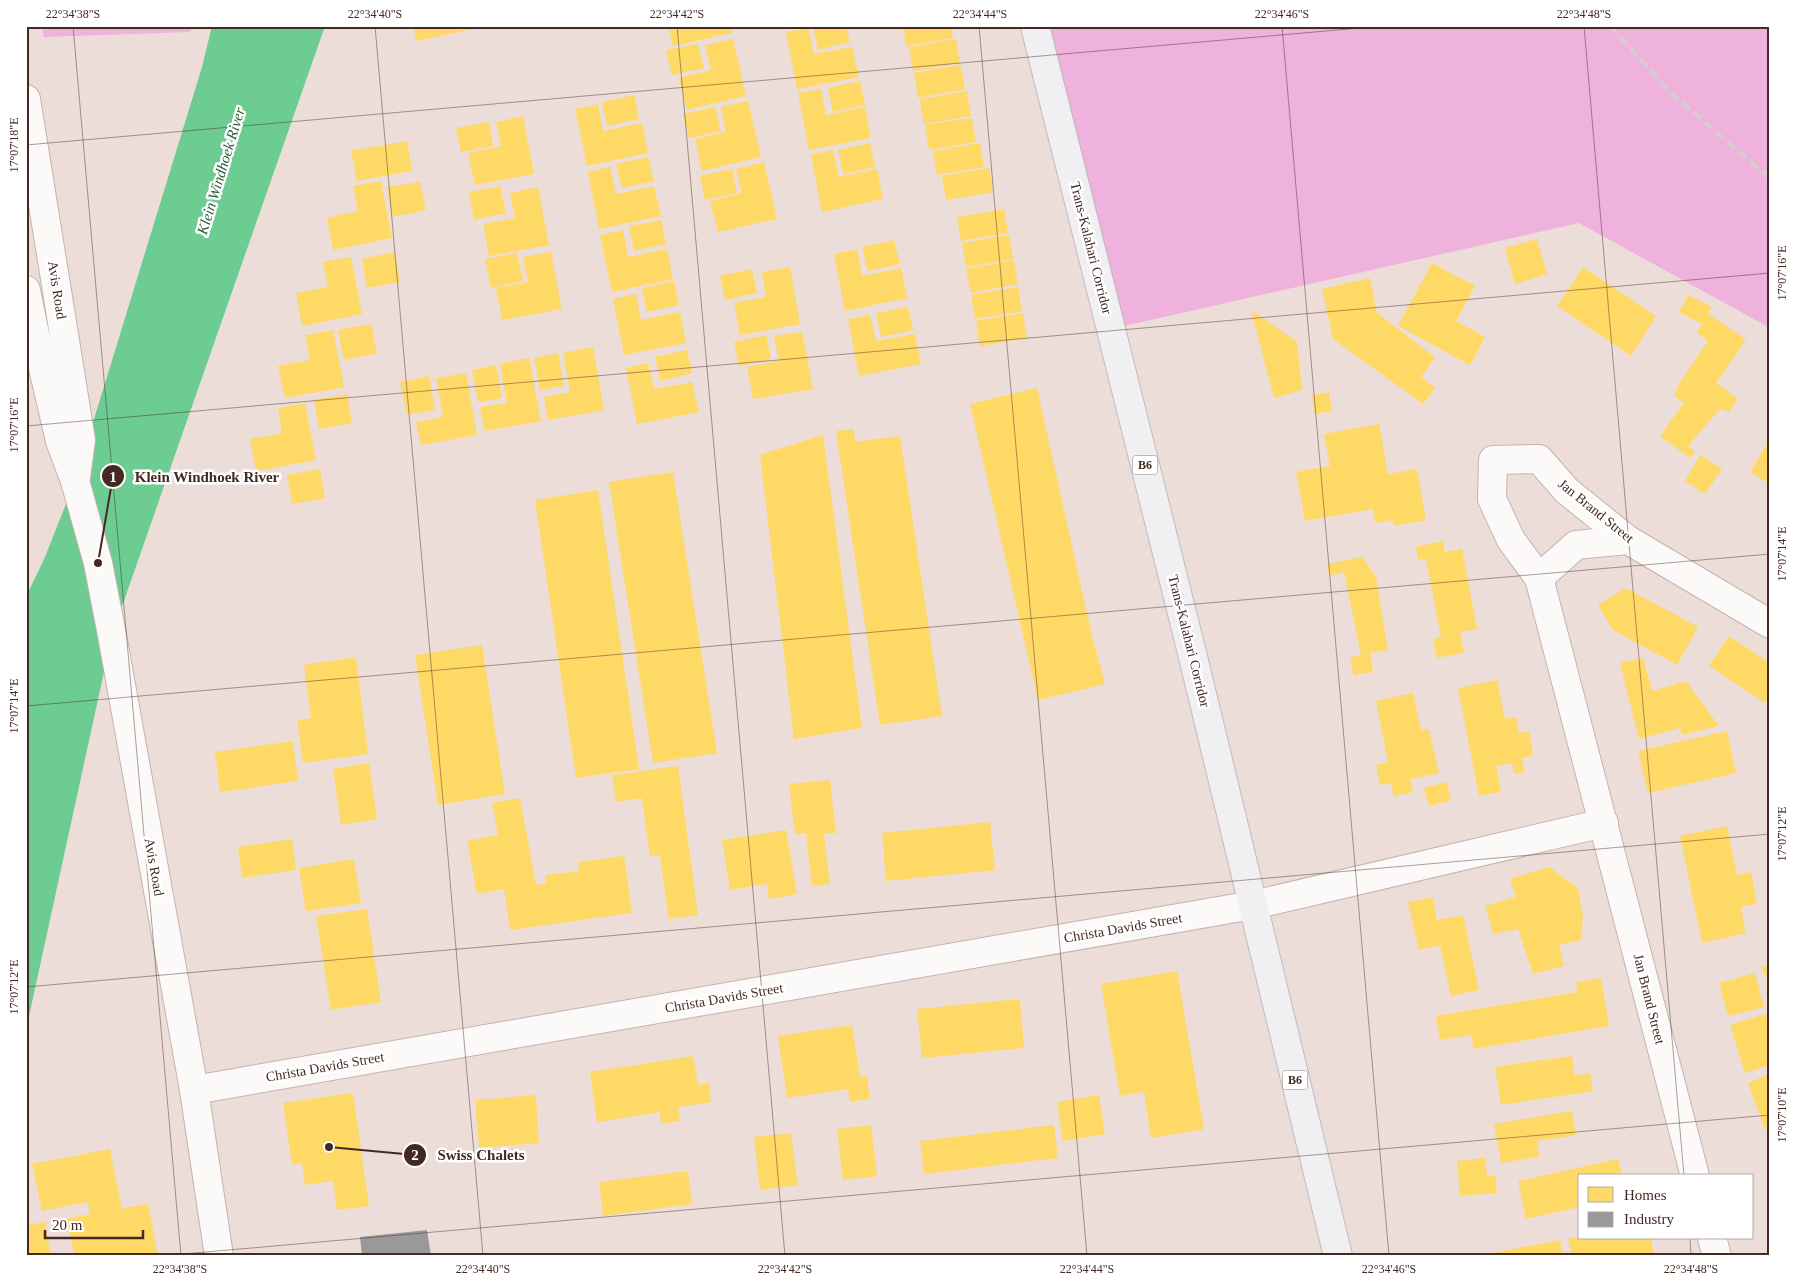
<svg xmlns="http://www.w3.org/2000/svg" width="1796" height="1282" viewBox="0 0 1796 1282" font-family="Georgia,serif">
<rect width="100%" height="100%" fill="#edddd9"/>
<g fill="#efb2dc">
<path d="M42,26H192L190,32L44,37Z"/>
<path d="M1042,26H1770V328L1579,223L1111,329Z"/>
</g>
<path fill="#6ccc92" d="M212,26H325L112,635L26,1030V597L45,557L75,481L202,67Z"/>
<g fill="#ffd966">
<path d="M413,26H477L478,28L416,41Z"/>
<path d="M668,26H731L732,33L673,46Z"/>
<path d="M813,26H846L850,42L818,50Z"/>
<path d="M903,26H951L953,38L906,46Z"/>
<path d="M808,28L814,54L852,47L859,77L797,89L786,32Z"/>
<path d="M733,39L746,96L687,110L679,78L711,70L705,45Z"/>
<path d="M956,39L960,63L913,71L909,47Z"/>
<path d="M698,44L704,68L672,75L666,50Z"/>
<path d="M961,65L965,89L918,98L914,73Z"/>
<path d="M860,81L865,105L833,112L828,88Z"/>
<path d="M821,89L826,115L865,107L871,138L809,150L798,93Z"/>
<path d="M967,91L971,116L924,124L920,99Z"/>
<path d="M634,95L639,119L607,126L602,102Z"/>
<path d="M748,101L761,157L702,171L695,139L726,132L721,107Z"/>
<path d="M598,104L603,131L642,123L648,153L587,166L575,109Z"/>
<path d="M715,107L721,131L689,138L683,114Z"/>
<path d="M523,116L534,174L475,185L468,153L501,146L496,122Z"/>
<path d="M972,118L976,142L929,150L925,125Z"/>
<path d="M489,122L493,146L461,152L456,128Z"/>
<path d="M407,141L412,171L357,181L351,151Z"/>
<path d="M870,143L875,167L843,174L838,150Z"/>
<path d="M980,143L984,167L937,175L933,151Z"/>
<path d="M833,150L839,177L877,169L883,199L822,212L811,155Z"/>
<path d="M648,157L654,181L622,188L616,164Z"/>
<path d="M764,162L777,219L718,232L710,201L742,193L736,169Z"/>
<path d="M610,167L616,194L654,186L661,216L599,229L588,172Z"/>
<path d="M989,168L993,192L946,200L942,176Z"/>
<path d="M732,169L737,193L705,200L700,176Z"/>
<path d="M381,181L392,238L333,250L327,218L358,211L353,186Z"/>
<path d="M420,182L426,210L392,217L387,187Z"/>
<path d="M500,186L506,213L474,220L469,192Z"/>
<path d="M538,187L549,245L489,256L483,224L515,218L510,193Z"/>
<path d="M1004,209L1008,233L961,241L957,217Z"/>
<path d="M661,220L666,244L634,251L629,226Z"/>
<path d="M623,230L628,257L667,249L673,279L612,292L600,235Z"/>
<path d="M1009,235L1013,259L966,267L962,243Z"/>
<path d="M1537,239L1547,274L1515,284L1505,248Z"/>
<path d="M894,240L900,264L868,271L862,247Z"/>
<path d="M857,249L862,276L901,268L907,298L845,311L834,254Z"/>
<path d="M395,252L400,282L367,288L362,259Z"/>
<path d="M551,252L562,309L502,320L496,288L528,282L523,257Z"/>
<path d="M517,253L523,281L491,288L485,259Z"/>
<path d="M351,257L362,314L302,326L296,293L328,287L323,262Z"/>
<path d="M1014,260L1018,284L971,293L966,269Z"/>
<path d="M1432,263L1475,286L1456,321L1485,337L1470,365L1398,326Z"/>
<path d="M790,267L800,324L740,335L734,303L766,297L762,272Z"/>
<path d="M1583,267L1656,316L1631,356L1557,306Z"/>
<path d="M752,269L757,293L725,300L720,276Z"/>
<path d="M1370,278L1377,313L1435,357L1421,377L1435,388L1423,404L1333,339L1322,289Z"/>
<path d="M674,281L679,305L647,312L642,288Z"/>
<path d="M1018,287L1022,311L975,319L971,295Z"/>
<path d="M636,294L641,320L680,312L686,343L624,355L613,299Z"/>
<path d="M1688,295L1712,307L1708,313L1746,340L1716,383L1738,399L1729,412L1720,409L1688,446L1695,451L1690,458L1660,436L1684,403L1674,396L1680,382L1708,341L1697,333L1702,324L1679,312Z"/>
<path d="M908,307L913,330L881,337L876,313Z"/>
<path d="M1251,310L1297,342L1302,390L1274,398Z"/>
<path d="M1023,313L1027,338L980,346L976,321Z"/>
<path d="M870,315L876,341L915,334L921,364L859,376L848,319Z"/>
<path d="M371,324L377,353L344,360L338,330Z"/>
<path d="M333,330L344,387L285,398L278,366L310,360L305,335Z"/>
<path d="M802,332L813,389L753,399L747,367L779,361L774,336Z"/>
<path d="M766,335L771,359L739,366L734,342Z"/>
<path d="M593,347L604,410L548,420L544,397L570,392L563,353Z"/>
<path d="M687,350L692,373L660,381L655,357Z"/>
<path d="M558,353L564,386L540,390L534,358Z"/>
<path d="M529,358L541,421L485,431L480,407L507,403L500,364Z"/>
<path d="M648,363L654,389L692,382L699,412L637,424L626,368Z"/>
<path d="M496,365L502,398L478,402L472,370Z"/>
<path d="M466,373L477,435L421,445L416,422L443,417L436,378Z"/>
<path d="M429,376L435,410L407,415L400,382Z"/>
<path d="M1037,388L1092,636L1105,684L1038,700L970,404Z"/>
<path d="M1329,392L1332,411L1315,414L1312,395Z"/>
<path d="M347,394L352,423L319,429L314,400Z"/>
<path d="M305,403L316,460L256,471L250,439L282,433L278,408Z"/>
<path d="M1379,424L1388,474L1417,469L1426,520L1394,526L1393,520L1375,523L1373,509L1305,521L1296,472L1330,466L1324,434Z"/>
<path d="M854,429L855,442L900,436L942,716L880,725L836,431Z"/>
<path d="M823,435L862,728L794,739L760,455Z"/>
<path d="M1770,439V484L1750,472Z"/>
<path d="M1700,455L1722,469L1705,494L1685,481Z"/>
<path d="M320,469L325,498L292,504L287,475Z"/>
<path d="M673,472L717,753L653,763L609,482Z"/>
<path d="M598,490L639,769L576,778L535,500Z"/>
<path d="M1443,541L1445,552L1462,549L1477,629L1460,632L1464,653L1437,658L1433,639L1441,637L1426,559L1418,560L1416,547Z"/>
<path d="M1362,557L1376,577L1388,650L1370,653L1373,672L1354,675L1350,658L1361,655L1344,572L1330,576L1327,564Z"/>
<path d="M1626,588L1698,627L1677,665L1613,630L1598,605Z"/>
<path d="M1729,636L1770,663V696L1765,703L1709,666Z"/>
<path d="M482,645L505,794L438,805L415,655Z"/>
<path d="M356,657L368,754L303,763L297,720L311,718L304,665Z"/>
<path d="M1643,658L1652,691L1686,681L1719,726L1682,735L1680,728L1639,739L1620,663Z"/>
<path d="M1497,680L1505,719L1516,717L1519,733L1529,731L1533,755L1522,758L1525,772L1514,774L1512,763L1496,766L1501,792L1479,796L1458,688Z"/>
<path d="M1413,693L1421,730L1429,729L1439,773L1410,779L1413,792L1394,796L1391,783L1380,785L1376,765L1388,762L1376,701Z"/>
<path d="M1727,731L1736,773L1648,793L1638,751Z"/>
<path d="M293,741L298,781L220,792L215,752Z"/>
<path d="M369,763L377,819L341,825L333,769Z"/>
<path d="M678,766L698,915L669,919L660,855L650,856L642,798L616,802L612,775Z"/>
<path d="M830,780L836,833L824,834L830,884L812,886L806,833L795,834L789,784Z"/>
<path d="M1447,782L1451,800L1429,806L1424,788Z"/>
<path d="M520,798L536,885L546,883L545,875L579,871L578,862L624,856L632,913L510,930L504,889L477,894L467,841L498,835L492,803Z"/>
<path d="M990,822L995,870L886,881L882,833Z"/>
<path d="M1727,826L1737,875L1751,872L1757,903L1741,907L1746,933L1702,943L1680,836Z"/>
<path d="M786,830L797,894L769,899L767,884L730,890L722,840Z"/>
<path d="M292,839L296,870L242,878L238,847Z"/>
<path d="M354,859L361,903L306,911L299,868Z"/>
<path d="M1549,867L1578,888L1583,916L1581,940L1559,945L1564,966L1533,974L1518,929L1493,934L1485,906L1516,897L1510,879Z"/>
<path d="M1433,897L1437,920L1463,915L1479,990L1451,996L1440,945L1419,950L1408,902Z"/>
<path d="M367,909L381,1002L331,1010L316,916Z"/>
<path d="M1770,963V982L1761,968Z"/>
<path d="M1177,971L1204,1129L1151,1138L1144,1092L1120,1096L1101,984Z"/>
<path d="M1755,973L1764,1007L1728,1016L1719,983Z"/>
<path d="M1601,978L1609,1026L1474,1049L1471,1035L1440,1040L1436,1016L1577,992L1576,983Z"/>
<path d="M1020,999L1024,1048L922,1058L917,1009Z"/>
<path d="M1765,1014L1770,1028V1065L1745,1073L1730,1025Z"/>
<path d="M852,1025L860,1077L867,1076L870,1099L850,1102L848,1089L787,1098L778,1036Z"/>
<path d="M693,1056L698,1085L709,1083L711,1102L678,1107L680,1121L661,1124L660,1112L597,1122L590,1072Z"/>
<path d="M1572,1056L1575,1076L1590,1073L1593,1091L1501,1105L1495,1067Z"/>
<path d="M1770,1074V1127L1765,1129L1748,1083Z"/>
<path d="M353,1093L369,1206L337,1210L333,1181L305,1185L302,1163L292,1165L283,1103Z"/>
<path d="M536,1095L539,1143L479,1148L475,1100Z"/>
<path d="M1099,1095L1105,1134L1063,1141L1057,1102Z"/>
<path d="M1572,1111L1576,1135L1537,1141L1539,1157L1501,1163L1494,1124Z"/>
<path d="M871,1125L877,1176L843,1180L837,1129Z"/>
<path d="M1054,1125L1058,1158L924,1174L920,1141Z"/>
<path d="M791,1133L798,1185L760,1190L754,1137Z"/>
<path d="M110,1149L122,1209L148,1203L158,1256H74L67,1219L90,1214L88,1202L42,1211L32,1164Z"/>
<path d="M1485,1158L1487,1176L1495,1175L1497,1193L1460,1196L1457,1161Z"/>
<path d="M1618,1159L1622,1176H1580V1207L1526,1219L1518,1181Z"/>
<path d="M688,1171L692,1204L603,1216L599,1182Z"/>
<path d="M45,1222L51,1256H26V1225Z"/>
<path d="M1580,1236V1238H1651L1654,1256H1572L1568,1239Z"/>
<path d="M1560,1240L1563,1256H1488V1254Z"/>
</g>
<path fill="#999" d="M427,1230L431,1256H362L360,1237Z"/>
<g fill="none" stroke-linecap="round" stroke-linejoin="round">
<defs>
<g id="minor">
<path d="M26,99L81,440L76,477"/>
<path d="M26,290L33,325L60,441L75,481L98,563L112,635L194,1090L219,1256"/>
<path d="M1539,578L1576,545L1628,540"/>
<path d="M194,1090L1253,905L1604,823"/>
<path d="M1695,1176L1539,578L1511,540L1492,499L1493,460L1539,459L1567,491L1628,540L1770,624"/>
<path d="M1712,1238L1717,1256"/>
</g>
<path id="trunk" d="M1035,26L1193,657L1338,1256"/>
</defs>
<use href="#minor" stroke="#c6b2ad" stroke-width="30"/>
<use href="#trunk" stroke="#c0b9bd" stroke-width="30"/>
<use href="#minor" stroke="#fcfaf9" stroke-width="28"/>
<use href="#trunk" stroke="#f0eff2" stroke-width="28"/>
<path stroke="#d4cecc" stroke-width="4" stroke-dasharray="10 5" stroke-linecap="butt" d="M1610,26L1671,93L1770,178"/>
</g>
<path fill="none" stroke="#442923" stroke-width="1" stroke-opacity="0.45" d="M73,26L181,1256M375,26L483,1256M677,26L785,1256M979,26L1087,1256M1282,26L1389,1256M1584,26L1684,1176M26,145L1383,26M26,426L1770,273M26,706L1770,554M26,987L1770,834M1690,1238L1691,1256M160,1256L1770,1115"/>
<g text-anchor="middle" dominant-baseline="central" stroke-width="5" stroke-linejoin="round" paint-order="stroke">
<g fill="#fff" stroke="#7c6965" stroke-width="1">
<rect x="1132.5" y="455.5" width="25" height="19" rx="4"/>
<rect x="1282.5" y="1070.5" width="25" height="19" rx="4"/>
</g>
<g font-size="12" font-weight="bold" fill="#442923">
<text x="1145" y="465">B6</text>
<text x="1295" y="1080">B6</text>
</g>
<g font-size="14" fill="#442923" stroke="#fff">
<text transform="translate(1091 248) rotate(76)">Trans-Kalahari Corridor</text>
<text transform="translate(57 290) rotate(81)">Avis Road</text>
<text transform="translate(1596 511) rotate(39)">Jan Brand Street</text>
<text transform="translate(1189 641) rotate(76)">Trans-Kalahari Corridor</text>
<text transform="translate(154 867) rotate(80)">Avis Road</text>
<text transform="translate(1123 928) rotate(-10)">Christa Davids Street</text>
<text transform="translate(724 998) rotate(-10)">Christa Davids Street</text>
<text transform="translate(1649 999) rotate(76)">Jan Brand Street</text>
<text transform="translate(325 1067) rotate(-10)">Christa Davids Street</text>
</g>
<g font-size="15" font-style="italic" fill="#295e3c" stroke="#fff">
<text transform="translate(221 171) rotate(-73)">Klein Windhoek River</text>
</g>
</g>
<path fill="none" stroke="#442923" stroke-width="2" d="M98 563L113 476M329 1147L415 1155"/>
<g fill="#442923" stroke="#fff" stroke-width="2">
<circle cx="98" cy="563" r="5"/>
<circle cx="329" cy="1147" r="5"/>
<circle cx="113" cy="476" r="12"/>
<circle cx="415" cy="1155" r="12"/>
</g>
<g font-size="15" text-anchor="middle" font-weight="bold" fill="#fff">
<text x="113" y="482">1</text>
<text x="415" y="1160">2</text>
</g>
<g font-size="15" text-anchor="middle" font-weight="bold" fill="#442923" stroke="#fff" stroke-width="5" stroke-linejoin="round" paint-order="stroke">
<text x="207" y="482">Klein Windhoek River</text>
<text x="481" y="1160">Swiss Chalets</text>
</g>
<rect width="1796" height="1282" fill="none" stroke="#ffffff" stroke-width="55"/>
<rect x="1578" y="1174" width="175" height="65" fill="#ffffff" stroke="#b4a9a7"/>
<rect x="1588" y="1187" width="25" height="15" fill="#ffd966" stroke="#b4a9a7"/>
<text x="1624" y="1200" font-size="15" fill="#442923">Homes</text>
<rect x="1588" y="1212" width="25" height="15" fill="#999999" stroke="#b4a9a7"/>
<text x="1624" y="1224" font-size="15" fill="#442923">Industry</text>
<path d="M45 1230v8h98v-8" fill="none" stroke="#442923" stroke-width="2.5"/>
<text x="52" y="1230" font-size="15" fill="#442923" stroke="#ffffff" stroke-width="4" paint-order="stroke">20 m</text>
<rect x="28" y="28" width="1740" height="1226" fill="none" stroke="#442923" stroke-width="2"/>
<g font-size="12" text-anchor="middle" fill="#442923">
<text x="73" y="18">22°34'38"S</text>
<text x="375" y="18">22°34'40"S</text>
<text x="677" y="18">22°34'42"S</text>
<text x="980" y="18">22°34'44"S</text>
<text x="1282" y="18">22°34'46"S</text>
<text x="1584" y="18">22°34'48"S</text>
<text transform="translate(14 145) rotate(-90)" y="4">17°07'18"E</text>
<text transform="translate(1782 273) rotate(-90)" y="4">17°07'16"E</text>
<text transform="translate(14 425) rotate(-90)" y="4">17°07'16"E</text>
<text transform="translate(1782 554) rotate(-90)" y="4">17°07'14"E</text>
<text transform="translate(14 706) rotate(-90)" y="4">17°07'14"E</text>
<text transform="translate(1782 834) rotate(-90)" y="4">17°07'12"E</text>
<text transform="translate(14 987) rotate(-90)" y="4">17°07'12"E</text>
<text transform="translate(1782 1115) rotate(-90)" y="4">17°07'10"E</text>
<text x="180" y="1273">22°34'38"S</text>
<text x="483" y="1273">22°34'40"S</text>
<text x="785" y="1273">22°34'42"S</text>
<text x="1087" y="1273">22°34'44"S</text>
<text x="1389" y="1273">22°34'46"S</text>
<text x="1691" y="1273">22°34'48"S</text>
</g>
</svg>
